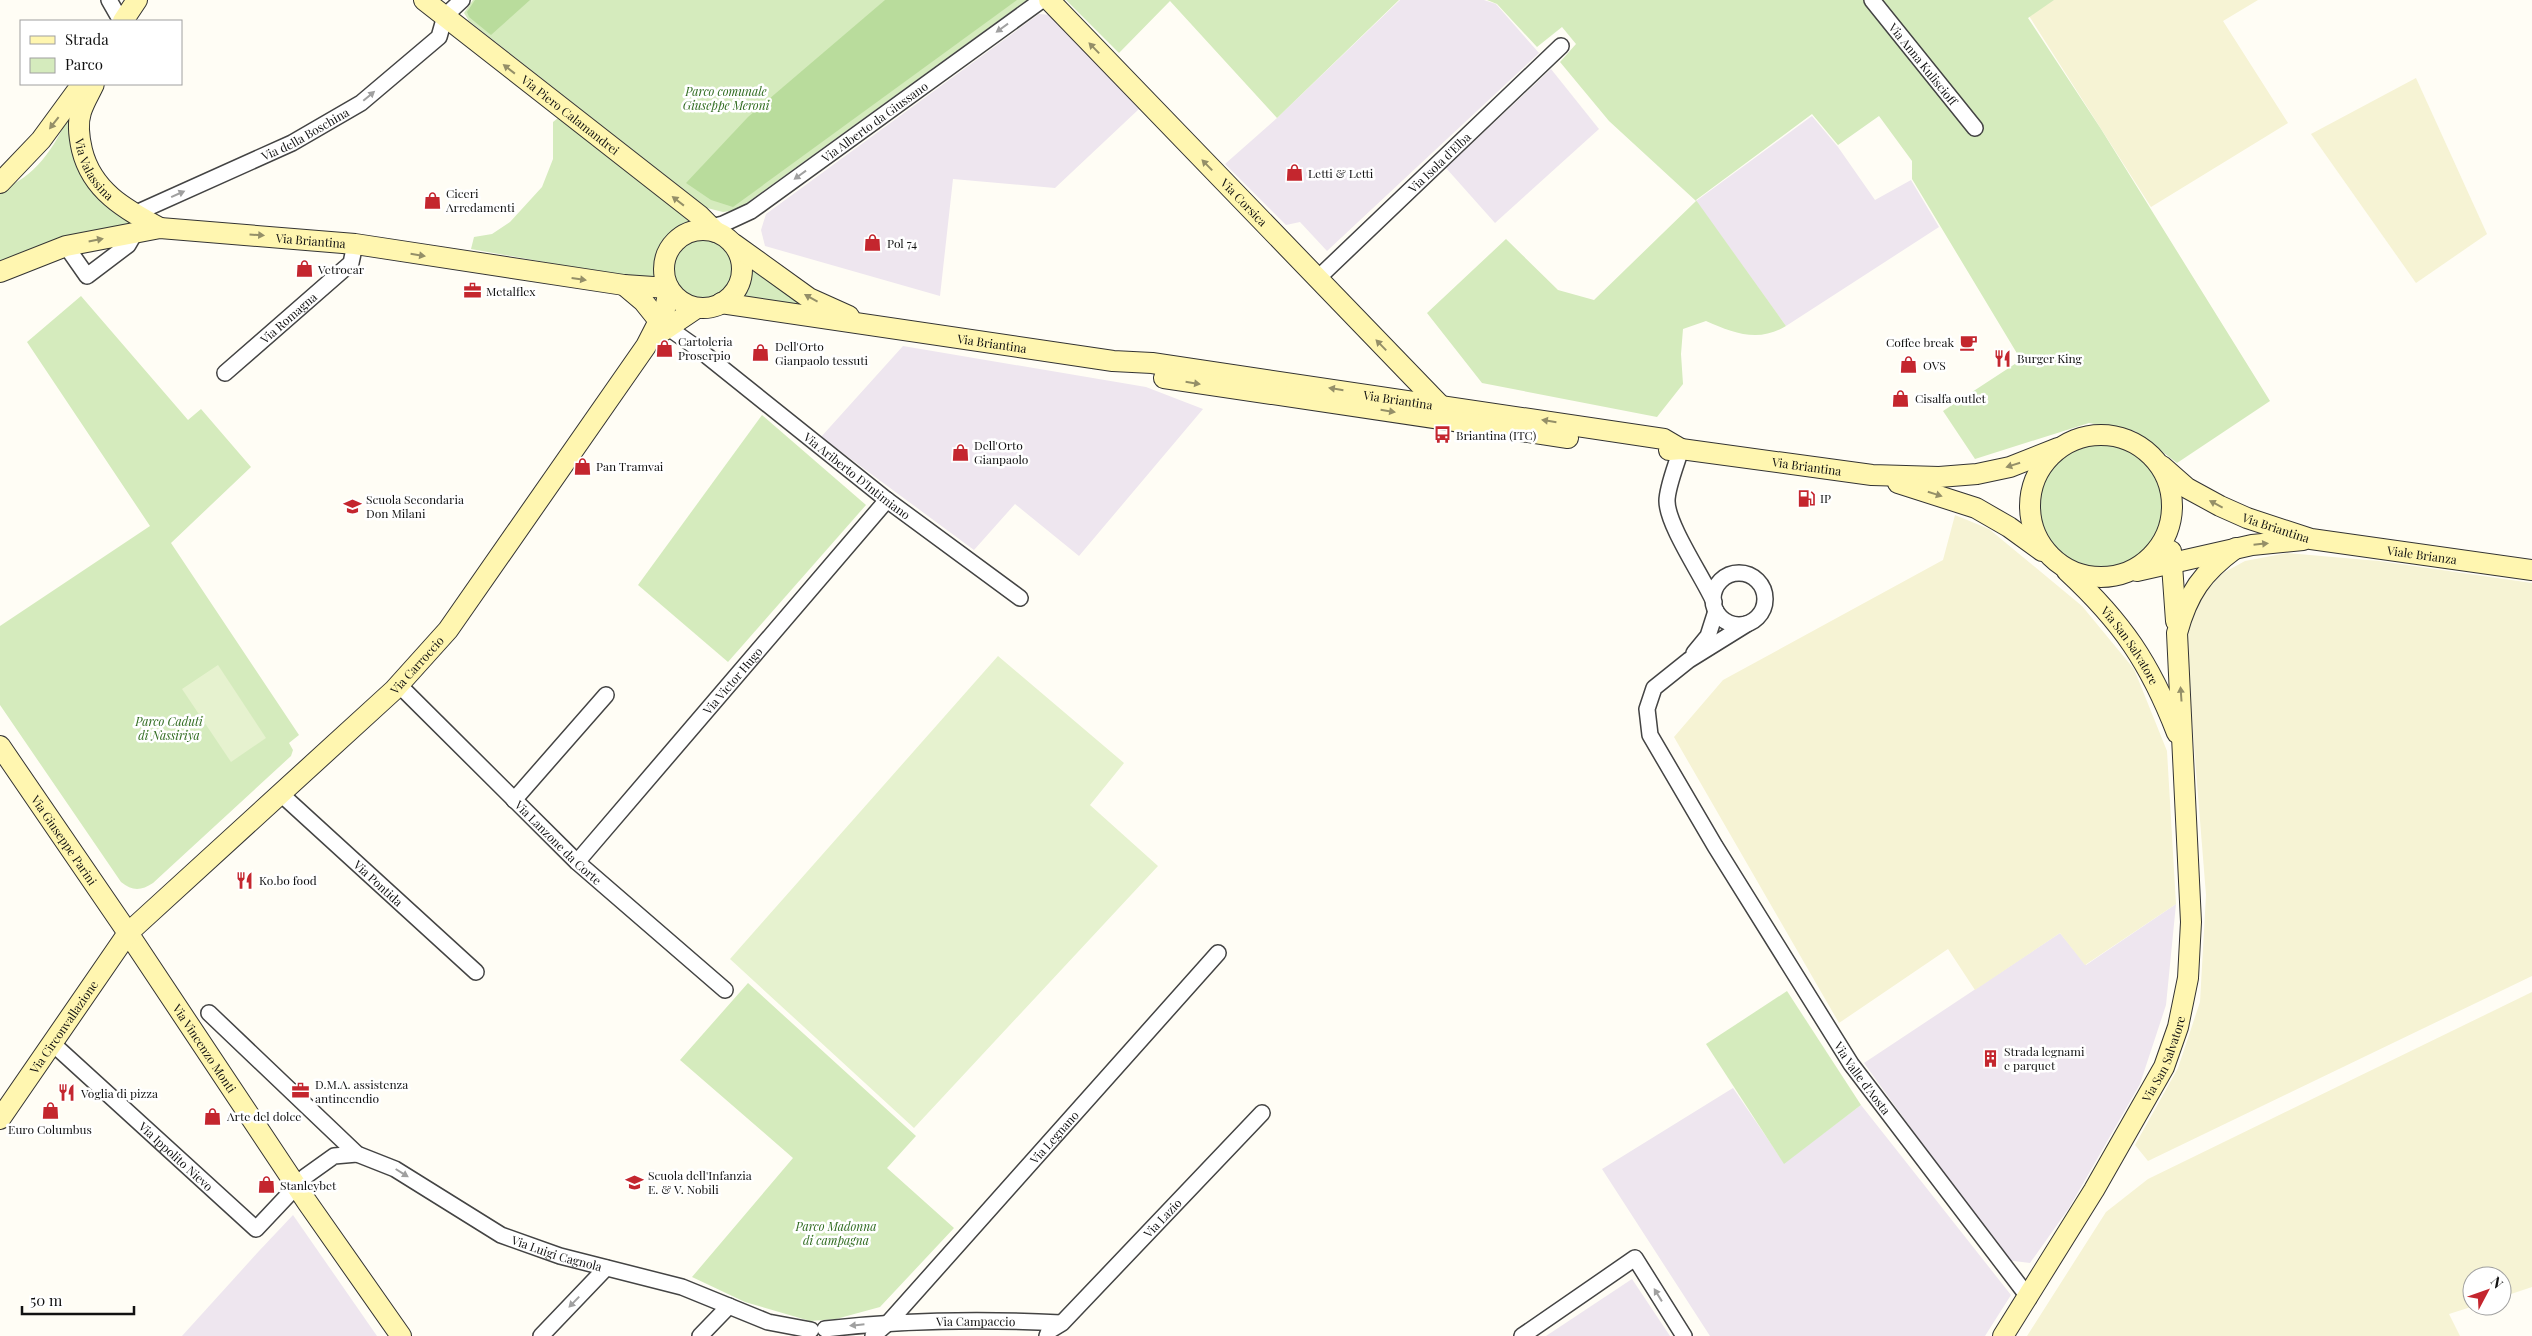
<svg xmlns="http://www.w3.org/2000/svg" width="2532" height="1336" viewBox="0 0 2532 1336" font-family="'Playfair Display',serif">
<rect width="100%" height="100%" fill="#fffdf5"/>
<g fill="#eee6ef">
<path d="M1400,0H1484L1496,4L1539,53L1327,251L1300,222L1286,225L1225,164L1277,118Z"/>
<path d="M1039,14L1052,15L1139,109L1055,188L953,179L940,296L765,246L761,230L766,214Z"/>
<path d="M1551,69L1599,129L1495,223L1446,168Z"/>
<path d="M1812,116L1838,147L1875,200L1911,180L1939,227L1786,326L1696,201Z"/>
<path d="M903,346L1146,387L1203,409L1079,556L1015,504L974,550L821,437Z"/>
<path d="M2176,904L2166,1005L2140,1084L2069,1208L2030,1263L2006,1260L1864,1063L2060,933L2086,965Z"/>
<path d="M1733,1088L1784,1163L1861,1105L2011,1295L1985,1336H1710L1602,1169Z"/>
<path d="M293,1215L377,1336H182L259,1251Z"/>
<path d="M1632,1279L1670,1336H1546Z"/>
</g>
<g fill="#f6f3d4">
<path d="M2049,0H2258L2223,21L2288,123L2151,207L2029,16Z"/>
<path d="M2416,78L2487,234L2416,283L2311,134Z"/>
<path d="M1955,515L1989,529L2082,606L2134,669L2167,751L2176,904L2085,965L2060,933L1975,990L1948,949L1839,1023L1674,737L1723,680L1943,560Z"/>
<path d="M2287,553L2379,561L2532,583V976L2148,1161L2135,1145L2178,1068L2200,1002L2206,895L2185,634L2197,600L2223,573L2245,561Z"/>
<path d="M2532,992V1287L2502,1297V1276H2472V1306H2474L2449,1314L2460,1336H2027L2106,1212L2148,1179Z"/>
</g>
<g fill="#d5ebbd">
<path d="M473,0H1027L737,210L723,212L707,208L469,21L464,13Z"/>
<path d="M1066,0H1399L1277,118L1170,1L1119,53Z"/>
<path d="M1487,0H2054L2028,18L2101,129L2270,401L2177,463L2135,431L2089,423L1975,459L1943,411L2021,360L1912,179V161L1879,116L1838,145L1812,114L1696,200L1786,326C1759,343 1733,333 1706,321L1683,329L1681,354L1683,384L1657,417L1482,383L1427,313L1506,239L1558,290L1594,300L1696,201L1609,121L1560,62L1576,44L1562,27L1537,47L1497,4Z"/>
<path d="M69,115C81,162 86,211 142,225L0,265V190C36,177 54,148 69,115Z"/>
<path d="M558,118L689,221C657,239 655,245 656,282L471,249L474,237L492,234L510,222L542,187L553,159V122Z"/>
<circle cx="703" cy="268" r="31"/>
<path d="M749,259L837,315L736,301C746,289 750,274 749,259Z"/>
<path d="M81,296L188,420L201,409L251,467L171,543L299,735L289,743L293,750L291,756L153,883C141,891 132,891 121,882L0,705V626L150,526L27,342Z"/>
<path d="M762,415L866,505L728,662L638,585Z"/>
<circle cx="2101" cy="506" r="61"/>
<path d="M748,983L916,1136L887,1168L954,1228L880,1307L836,1319L810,1321L745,1302L692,1277L793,1158L680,1060Z"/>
<path d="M1787,991L1861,1105L1784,1164L1706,1044Z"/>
</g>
<g fill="#b9dc9c">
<path d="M475,0H530L491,35L469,17L467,12Z"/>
<path d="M885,0H1017L733,207L711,200L686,183L748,117Z"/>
</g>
<g fill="#e6f2cf">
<path d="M998,656L1124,763L1090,805L1158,866L914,1128L730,959Z"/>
<path d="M218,665L266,738L231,762L182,689Z"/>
</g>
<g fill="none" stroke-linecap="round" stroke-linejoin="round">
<defs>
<g id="street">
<path d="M109,0L121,21"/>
<path id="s1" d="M1872,0L1975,128"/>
<path id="s2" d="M134,214L292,143L361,103L439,37L445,16L462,0"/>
<path id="s3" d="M703,229L723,224L751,211L1042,0"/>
<path d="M66,246L87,276L128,245L135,233"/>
<path id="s4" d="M1317,279L1561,46"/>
<path id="s5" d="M660,322L697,348L887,500L1020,598"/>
<path id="s6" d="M225,373L351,263L355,244"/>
<path d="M1681,449C1677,463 1667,487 1667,501C1667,525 1703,577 1714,602"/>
<circle cx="1739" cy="599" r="26"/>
<path id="s7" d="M1747,624L1689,660L1654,688L1647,709L1650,735L1715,846L1851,1064L2029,1298"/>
<path d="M1694,653L1708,636L1716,611"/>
<path id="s8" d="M399,685L577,862L725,990"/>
<path id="s9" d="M281,794L476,972"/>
<path d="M514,800L606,695"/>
<path id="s10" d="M577,862L887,500"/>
<path id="s11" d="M209,1013L357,1154L395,1169L501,1235L560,1256L682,1287L768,1322L811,1330"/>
<path id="s12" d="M52,1043L256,1229L306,1176L334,1156L357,1154"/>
<path id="s13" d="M825,1329C904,1320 982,1319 1061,1323"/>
<path d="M541,1336L606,1268"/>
<path d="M700,1336L729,1306"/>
<path id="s14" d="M873,1336L889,1322L1218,953"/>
<path id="s15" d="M1047,1336L1049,1331L1062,1323L1262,1113"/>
<path d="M1522,1336L1635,1258L1684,1336"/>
</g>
<g id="secondary">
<path id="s16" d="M424,0L700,216L716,232"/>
<path id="s17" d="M1049,0L1439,404"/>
<path d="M123,21L137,0"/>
<path id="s18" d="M94,84C90,93 84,102 81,112C77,124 79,137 82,150C92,191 125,209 160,228"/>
<path d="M0,183L41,140L82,84"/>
<circle cx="703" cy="269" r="39"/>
<path d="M734,244L809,298L849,316"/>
<path id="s19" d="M0,272L66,246L160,228L355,244L624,285L668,288"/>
<path d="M624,285L643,301L659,321"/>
<path id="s20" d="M721,303L1113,361L1152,363L1664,439L1681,449"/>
<path d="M654,337L697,308"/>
<path d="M1164,378L1568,438"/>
<circle cx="2101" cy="506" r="71"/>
<path id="s21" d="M1669,450L1681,449L1872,475L1939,477L1977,474L2010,467L2058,448"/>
<path id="s22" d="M2162,466L2187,488L2220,506L2247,518L2311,539L2532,570"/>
<path d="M1898,483L1976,508L2009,527L2042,551"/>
<path d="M2171,551L2176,621"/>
<path id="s23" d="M2067,571C2122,622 2150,663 2177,733"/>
<path d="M2137,571L2252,545L2303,540"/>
<path id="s24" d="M0,746L128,933L307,1202L401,1336"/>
<path id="s25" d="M0,1119L128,933L394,690L448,630L646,346L665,309L669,289"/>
<path id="s26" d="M2003,1336L2094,1190L2164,1067L2178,1027L2188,978L2191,922L2177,633C2188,593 2202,573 2236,548"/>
</g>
</defs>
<use href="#street" stroke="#444" stroke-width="18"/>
<use href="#secondary" stroke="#333" stroke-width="22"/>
<use href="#street" stroke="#fff" stroke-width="15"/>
<use href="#secondary" stroke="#fff6b0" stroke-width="20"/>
</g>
<defs><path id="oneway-solid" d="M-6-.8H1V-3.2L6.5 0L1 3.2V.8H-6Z" transform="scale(1.25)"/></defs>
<g fill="#a0a0a0">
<use href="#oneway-solid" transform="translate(1002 28) rotate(144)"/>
<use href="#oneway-solid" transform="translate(369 96) rotate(-40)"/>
<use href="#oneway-solid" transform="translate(800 175) rotate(144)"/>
<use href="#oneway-solid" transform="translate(178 194) rotate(-24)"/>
<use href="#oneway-solid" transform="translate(402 1173) rotate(32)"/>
<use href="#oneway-solid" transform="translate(1658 1295) rotate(-122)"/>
<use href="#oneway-solid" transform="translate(574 1302) rotate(134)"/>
<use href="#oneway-solid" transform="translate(857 1325) rotate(174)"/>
</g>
<g fill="#948f68">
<use href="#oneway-solid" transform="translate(1094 48) rotate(-134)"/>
<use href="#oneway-solid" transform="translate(509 69) rotate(-142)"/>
<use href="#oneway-solid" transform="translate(54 123) rotate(128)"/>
<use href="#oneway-solid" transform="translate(1207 165) rotate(-134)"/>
<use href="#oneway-solid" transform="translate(678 201) rotate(-142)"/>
<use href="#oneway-solid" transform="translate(257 235) rotate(4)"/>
<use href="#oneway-solid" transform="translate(96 240) rotate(-11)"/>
<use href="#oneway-solid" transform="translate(418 255) rotate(9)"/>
<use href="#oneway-solid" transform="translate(579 279) rotate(8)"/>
<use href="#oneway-solid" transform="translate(811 298) rotate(-151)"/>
<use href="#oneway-solid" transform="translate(1381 345) rotate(-134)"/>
<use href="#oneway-solid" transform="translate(1193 383) rotate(9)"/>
<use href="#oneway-solid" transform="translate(1336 389) rotate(-171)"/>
<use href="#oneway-solid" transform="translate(1388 411) rotate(9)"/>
<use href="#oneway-solid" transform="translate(1549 421) rotate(-171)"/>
<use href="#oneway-solid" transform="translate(2013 465) rotate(162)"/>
<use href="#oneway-solid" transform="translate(1935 494) rotate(17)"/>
<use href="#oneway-solid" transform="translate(2216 504) rotate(-152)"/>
<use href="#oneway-solid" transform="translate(2261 544) rotate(-6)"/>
<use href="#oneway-solid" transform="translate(2181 694) rotate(-94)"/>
</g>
<defs>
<symbol id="shop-bare" viewBox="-9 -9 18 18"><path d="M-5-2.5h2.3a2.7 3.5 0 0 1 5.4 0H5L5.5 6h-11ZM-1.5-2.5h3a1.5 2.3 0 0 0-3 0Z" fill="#c4262e" stroke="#fff" stroke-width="2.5" paint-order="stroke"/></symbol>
<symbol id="office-bare" viewBox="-9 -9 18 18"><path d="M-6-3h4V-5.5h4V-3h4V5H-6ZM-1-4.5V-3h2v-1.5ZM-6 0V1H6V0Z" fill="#c4262e" stroke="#fff" stroke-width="2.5" paint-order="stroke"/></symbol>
<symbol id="cafe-bare" viewBox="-9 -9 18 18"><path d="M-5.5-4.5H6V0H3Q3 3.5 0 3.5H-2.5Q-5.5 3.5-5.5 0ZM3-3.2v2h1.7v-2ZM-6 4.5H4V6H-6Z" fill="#c4262e" stroke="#fff" stroke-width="2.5" paint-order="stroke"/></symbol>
<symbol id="restaurant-bare" viewBox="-9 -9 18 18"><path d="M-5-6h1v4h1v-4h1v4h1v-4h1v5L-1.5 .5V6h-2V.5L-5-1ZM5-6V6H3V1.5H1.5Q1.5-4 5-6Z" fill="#c4262e" stroke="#fff" stroke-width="2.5" paint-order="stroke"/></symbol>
<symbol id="bus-bare" viewBox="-9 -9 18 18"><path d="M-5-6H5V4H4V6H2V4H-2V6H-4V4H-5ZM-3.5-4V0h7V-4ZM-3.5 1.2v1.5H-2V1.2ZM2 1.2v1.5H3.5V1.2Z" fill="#c4262e" stroke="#fff" stroke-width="2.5" paint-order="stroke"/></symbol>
<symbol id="fuel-bare" viewBox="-9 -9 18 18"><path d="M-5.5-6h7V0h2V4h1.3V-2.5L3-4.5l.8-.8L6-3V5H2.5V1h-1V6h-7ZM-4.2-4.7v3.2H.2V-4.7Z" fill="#c4262e" stroke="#fff" stroke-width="2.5" paint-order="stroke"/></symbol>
<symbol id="school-bare" viewBox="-9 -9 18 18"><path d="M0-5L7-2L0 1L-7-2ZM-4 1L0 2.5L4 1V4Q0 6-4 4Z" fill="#c4262e" stroke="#fff" stroke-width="2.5" paint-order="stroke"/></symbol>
<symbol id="building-bare" viewBox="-9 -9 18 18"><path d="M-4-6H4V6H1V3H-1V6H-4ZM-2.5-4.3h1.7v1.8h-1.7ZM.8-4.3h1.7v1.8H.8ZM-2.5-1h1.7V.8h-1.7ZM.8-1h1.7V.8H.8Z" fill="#c4262e" stroke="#fff" stroke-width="2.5" paint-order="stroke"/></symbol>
</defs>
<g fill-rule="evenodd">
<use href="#shop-bare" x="1282" y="160" width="25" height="25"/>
<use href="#shop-bare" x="420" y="188" width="25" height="25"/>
<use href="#shop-bare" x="860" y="230" width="25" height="25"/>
<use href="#shop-bare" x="292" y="256" width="25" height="25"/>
<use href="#office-bare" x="460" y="278" width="25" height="25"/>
<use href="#cafe-bare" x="1956" y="330" width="25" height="25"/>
<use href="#shop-bare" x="652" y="336" width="25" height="25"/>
<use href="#shop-bare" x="748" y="340" width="25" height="25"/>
<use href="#restaurant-bare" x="1990" y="346" width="25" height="25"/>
<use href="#shop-bare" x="1896" y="352" width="25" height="25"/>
<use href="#shop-bare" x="1888" y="386" width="25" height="25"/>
<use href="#bus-bare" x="1430" y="422" width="25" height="25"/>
<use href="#shop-bare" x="948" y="440" width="25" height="25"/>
<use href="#shop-bare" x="570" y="454" width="25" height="25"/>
<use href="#fuel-bare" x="1794" y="486" width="25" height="25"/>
<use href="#school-bare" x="340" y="494" width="25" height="25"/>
<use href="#restaurant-bare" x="232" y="868" width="25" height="25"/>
<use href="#building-bare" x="1978" y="1046" width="25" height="25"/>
<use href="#office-bare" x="288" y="1078" width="25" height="25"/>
<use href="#restaurant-bare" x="54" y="1080" width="25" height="25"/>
<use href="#shop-bare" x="38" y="1098" width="25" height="25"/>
<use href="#shop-bare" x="200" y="1104" width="25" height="25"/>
<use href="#school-bare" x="622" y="1170" width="25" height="25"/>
<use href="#shop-bare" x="254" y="1172" width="25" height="25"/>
</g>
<g text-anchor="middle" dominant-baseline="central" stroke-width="5" stroke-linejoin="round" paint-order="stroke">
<g font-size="12" fill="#111" stroke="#fff">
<text stroke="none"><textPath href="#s1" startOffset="82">Via Anna Kuliscioff</textPath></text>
<text stroke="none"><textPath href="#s16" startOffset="186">Via Piero Calamandrei</textPath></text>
<text stroke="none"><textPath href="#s3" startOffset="204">Via Alberto da Giussano</textPath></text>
<text stroke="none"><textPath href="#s2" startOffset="189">Via della Boschina</textPath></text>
<text stroke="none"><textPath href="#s4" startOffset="169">Via Isola d'Elba</textPath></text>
<text stroke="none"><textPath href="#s18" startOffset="92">Via Valassina</textPath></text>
<text stroke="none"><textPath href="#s17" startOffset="281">Via Corsica</textPath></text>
<text stroke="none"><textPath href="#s19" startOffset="318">Via Briantina</textPath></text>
<text stroke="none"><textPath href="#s6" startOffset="84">Via Romagna</textPath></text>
<text stroke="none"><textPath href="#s20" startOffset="274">Via Briantina</textPath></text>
<text stroke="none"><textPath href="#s20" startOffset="684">Via Briantina</textPath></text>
<text stroke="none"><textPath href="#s21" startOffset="139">Via Briantina</textPath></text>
<text stroke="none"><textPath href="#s5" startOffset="250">Via Ariberto D'Intimiano</textPath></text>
<text stroke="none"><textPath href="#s22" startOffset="131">Via Briantina</textPath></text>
<text stroke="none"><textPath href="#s22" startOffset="280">Viale Brianza</textPath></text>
<text stroke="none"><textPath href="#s23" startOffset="98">Via San Salvatore</textPath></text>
<text stroke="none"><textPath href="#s25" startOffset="620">Via Carroccio</textPath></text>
<text stroke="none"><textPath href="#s10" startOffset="239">Via Victor Hugo</textPath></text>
<text stroke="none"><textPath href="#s24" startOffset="114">Via Giuseppe Parini</textPath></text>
<text stroke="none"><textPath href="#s8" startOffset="224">Via Lanzone da Corte</textPath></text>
<text stroke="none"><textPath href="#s9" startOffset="132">Via Pontida</textPath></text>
<text stroke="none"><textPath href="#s25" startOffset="112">Via Circonvallazione</textPath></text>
<text stroke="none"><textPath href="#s24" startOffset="365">Via Vincenzo Monti</textPath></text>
<text stroke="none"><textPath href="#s26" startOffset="321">Via San Salvatore</textPath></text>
<text stroke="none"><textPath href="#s7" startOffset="565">Via Valle d'Aosta</textPath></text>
<text stroke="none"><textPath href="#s14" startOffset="269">Via Legnano</textPath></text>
<text stroke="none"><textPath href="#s12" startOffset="168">Via Ippolito Nievo</textPath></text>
<text stroke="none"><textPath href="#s15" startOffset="166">Via Lazio</textPath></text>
<text stroke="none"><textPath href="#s11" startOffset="429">Via Luigi Cagnola</textPath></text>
<text stroke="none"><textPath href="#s13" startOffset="151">Via Campaccio</textPath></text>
</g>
<g font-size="12" font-style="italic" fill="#2f6b1f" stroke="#fff">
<text x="726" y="91">Parco comunale<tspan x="726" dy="14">Giuseppe Meroni</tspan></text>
<text x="169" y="721">Parco Caduti<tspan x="169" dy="14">di Nassiriya</tspan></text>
<text x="836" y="1226">Parco Madonna<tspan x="836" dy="14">di campagna</tspan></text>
</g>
<g font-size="12" fill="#111" stroke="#fff" text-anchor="start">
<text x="1308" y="173">Letti &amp; Letti</text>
<text x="446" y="193">Ciceri<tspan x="446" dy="14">Arredamenti</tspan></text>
<text x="887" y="243">Pol 74</text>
<text x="318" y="269">Vetrocar</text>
<text x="486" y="291">Metalflex</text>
<text x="678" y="341">Cartoleria<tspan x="678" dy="14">Proserpio</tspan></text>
<text x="1954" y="342" text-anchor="end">Coffee break</text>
<text x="775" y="346">Dell'Orto<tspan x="775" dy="14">Gianpaolo tessuti</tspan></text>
<text x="2017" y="358">Burger King</text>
<text x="1923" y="365">OVS</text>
<text x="1915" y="398">Cisalfa outlet</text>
<text x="1456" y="435">Briantina (ITC)</text>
<text x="974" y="445">Dell'Orto<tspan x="974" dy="14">Gianpaolo</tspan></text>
<text x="596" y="466">Pan Tramvai</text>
<text x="1820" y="498">IP</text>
<text x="366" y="499">Scuola Secondaria<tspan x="366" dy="14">Don Milani</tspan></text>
<text x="259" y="880">Ko.bo food</text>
<text x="2004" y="1051">Strada legnami<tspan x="2004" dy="14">e parquet</tspan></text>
<text x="315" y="1084">D.M.A. assistenza<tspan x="315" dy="14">antincendio</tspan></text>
<text x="81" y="1093">Voglia di pizza</text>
<text x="227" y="1116">Arte del dolce</text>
<text x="50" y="1129" text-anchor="middle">Euro Columbus</text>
<text x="648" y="1175">Scuola dell'Infanzia<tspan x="648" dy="14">E. &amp; V. Nobili</tspan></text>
<text x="280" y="1185">Stanleybet</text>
</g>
</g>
<rect x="20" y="20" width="162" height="65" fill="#ffffff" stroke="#a0a0a0"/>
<rect x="30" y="36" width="25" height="8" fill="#fff6b0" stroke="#a0a0a0"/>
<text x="65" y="45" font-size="15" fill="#111111">Strada</text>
<rect x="30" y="58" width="25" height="15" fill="#d5ebbd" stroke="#a0a0a0"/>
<text x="65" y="70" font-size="15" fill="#111111">Parco</text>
<g transform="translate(2487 1291) rotate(49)"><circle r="24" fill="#ffffff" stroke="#a0a0a0"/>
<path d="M0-4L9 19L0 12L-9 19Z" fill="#c4262e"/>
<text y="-8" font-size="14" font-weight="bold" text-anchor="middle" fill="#111111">N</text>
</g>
<path d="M22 1306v8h112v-8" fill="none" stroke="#111111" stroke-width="2.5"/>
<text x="30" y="1306" font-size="15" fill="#111111" stroke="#ffffff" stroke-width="4" paint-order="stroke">50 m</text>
</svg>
